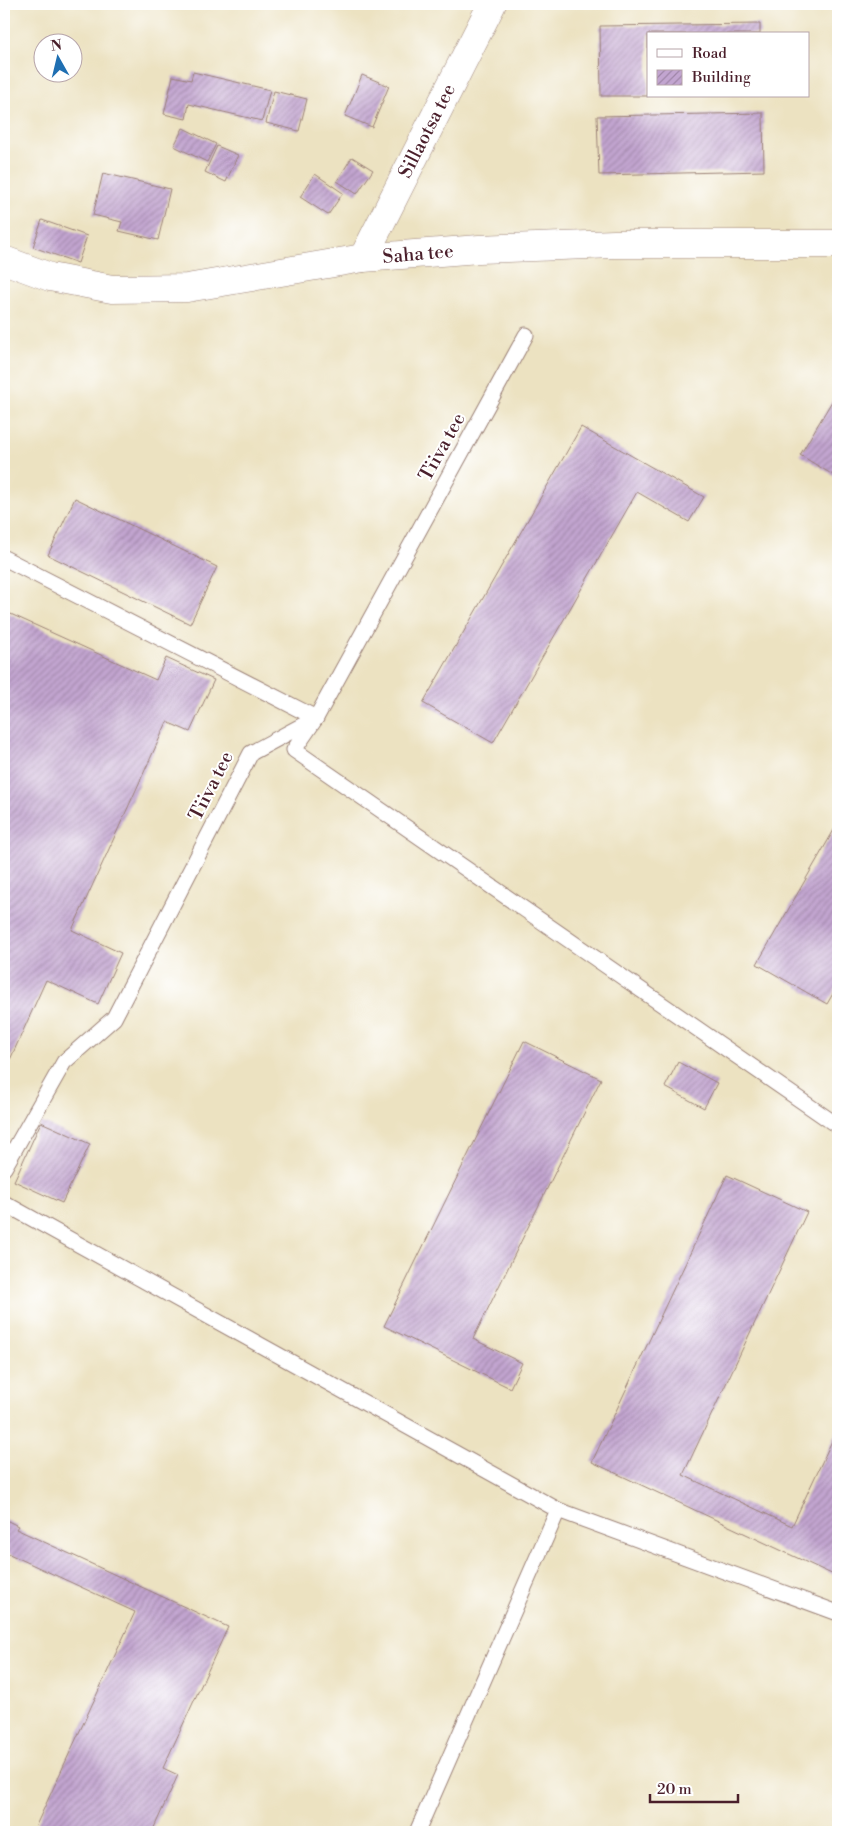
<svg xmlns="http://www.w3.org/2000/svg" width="842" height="1836" viewBox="0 0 842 1836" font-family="'Libre Bodoni',serif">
<defs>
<pattern id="building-hatch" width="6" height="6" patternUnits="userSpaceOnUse" patternTransform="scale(1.25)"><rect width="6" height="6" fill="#c2a5d0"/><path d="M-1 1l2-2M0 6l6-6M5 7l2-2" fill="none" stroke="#a086a9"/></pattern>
</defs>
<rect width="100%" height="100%" fill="#fff"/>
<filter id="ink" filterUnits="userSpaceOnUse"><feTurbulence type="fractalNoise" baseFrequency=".02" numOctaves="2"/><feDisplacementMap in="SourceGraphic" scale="10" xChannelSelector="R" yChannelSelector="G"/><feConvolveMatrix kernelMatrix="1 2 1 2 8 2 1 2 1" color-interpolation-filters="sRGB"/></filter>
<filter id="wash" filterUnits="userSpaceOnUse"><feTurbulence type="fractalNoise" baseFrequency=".0096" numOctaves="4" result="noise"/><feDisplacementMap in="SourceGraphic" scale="20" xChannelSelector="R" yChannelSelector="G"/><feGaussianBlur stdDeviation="1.12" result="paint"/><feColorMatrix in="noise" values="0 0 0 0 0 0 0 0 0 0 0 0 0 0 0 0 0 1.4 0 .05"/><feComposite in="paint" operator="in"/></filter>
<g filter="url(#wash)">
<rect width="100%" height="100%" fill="#ece2c1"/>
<g id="blocks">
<g fill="url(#building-hatch)">
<path d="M760,24V34H648V96H601L600,26Z"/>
<path d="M193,72L270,90L262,121L189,104L186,119L164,114L173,76L191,80Z"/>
<path d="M362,75L389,86L372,127L345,116Z"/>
<path d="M274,91L307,99L299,131L266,123Z"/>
<path d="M763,113L764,171L599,175L597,116Z"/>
<path d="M183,128L216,144L207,162L174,146Z"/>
<path d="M217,146L238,155L226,182L205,172Z"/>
<path d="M352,157L373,170L357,194L337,181Z"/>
<path d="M103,173L170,189L158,240L119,231L122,222L93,215Z"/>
<path d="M315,174L343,193L328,215L300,197Z"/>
<path d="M42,220L87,236L78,263L33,247Z"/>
<path d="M838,391V478L800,455Z"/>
<path d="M581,427L704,497L689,522L637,492L493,743L423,703Z"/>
<path d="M75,498L217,567L190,624L48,555Z"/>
<path d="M4,611L156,680L166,658L214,680L190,732L167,722L72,930L121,953L98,1004L46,980L4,1073Z"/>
<path d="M838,823V985L827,1004L757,964Z"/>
<path d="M524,1041L601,1079L473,1339L522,1363L510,1388L384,1326Z"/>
<path d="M678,1062L717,1083L704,1108L665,1087Z"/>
<path d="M41,1122L90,1144L62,1203L14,1181Z"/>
<path d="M727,1175L807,1212L683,1475L792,1526L838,1428V1577L592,1462Z"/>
<path d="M4,1519L18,1526L16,1529L228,1627L163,1768L178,1775L152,1832H139L134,1830L133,1832H33L135,1612L5,1552L4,1555Z"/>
</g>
</g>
</g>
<g filter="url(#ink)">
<use href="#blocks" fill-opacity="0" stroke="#9b8076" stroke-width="1"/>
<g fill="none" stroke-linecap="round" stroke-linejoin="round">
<defs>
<g id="service">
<path d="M4,558L316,718L294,750L838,1126"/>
<path d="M4,1168L64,1062L114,1018L251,753L316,718L526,335"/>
<path d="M4,1203L558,1510L838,1613"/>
<path d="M417,1832L558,1510"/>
</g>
<g id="minor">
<path d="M363,258L492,4"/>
<path d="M4,260L50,277L112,289L187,288L363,258L479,249L614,244H838"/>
</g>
</defs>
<use href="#service" stroke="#9b8076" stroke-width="17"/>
<use href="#minor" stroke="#9b8076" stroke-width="29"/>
<use href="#service" stroke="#fff" stroke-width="15"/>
<use href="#minor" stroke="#fff" stroke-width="28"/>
</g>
</g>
<g text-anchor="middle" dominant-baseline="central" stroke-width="4" stroke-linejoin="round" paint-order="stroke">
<g font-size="19" fill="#4a1f2b" stroke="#fff">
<text transform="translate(427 131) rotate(-63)">Sillaotsa tee</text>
<text transform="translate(418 254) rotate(-5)">Saha tee</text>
<text transform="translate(442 447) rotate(-61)">Tiiva tee</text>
<text transform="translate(211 786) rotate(-63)">Tiiva tee</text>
</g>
</g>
<rect width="842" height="1836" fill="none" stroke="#fff" stroke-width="20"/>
<rect x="647" y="32" width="162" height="65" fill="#ffffff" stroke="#b7a5aa"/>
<rect x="657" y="49" width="25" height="8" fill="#ffffff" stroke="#b7a5aa"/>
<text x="692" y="58" font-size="15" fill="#4a1f2b">Road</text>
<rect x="657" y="70" width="25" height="15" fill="url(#building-hatch)" stroke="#b7a5aa"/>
<text x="692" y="82" font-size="15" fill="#4a1f2b">Building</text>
<g transform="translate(58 58) rotate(352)"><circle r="24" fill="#ffffff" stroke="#b7a5aa"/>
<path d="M0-4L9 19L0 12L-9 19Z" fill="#1f6fb2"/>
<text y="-8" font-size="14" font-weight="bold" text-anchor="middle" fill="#4a1f2b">N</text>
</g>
<path d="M650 1794v8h88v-8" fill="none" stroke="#4a1f2b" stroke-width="2.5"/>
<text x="657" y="1794" font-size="15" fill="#4a1f2b" stroke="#ffffff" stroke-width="4" paint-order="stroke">20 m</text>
</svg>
